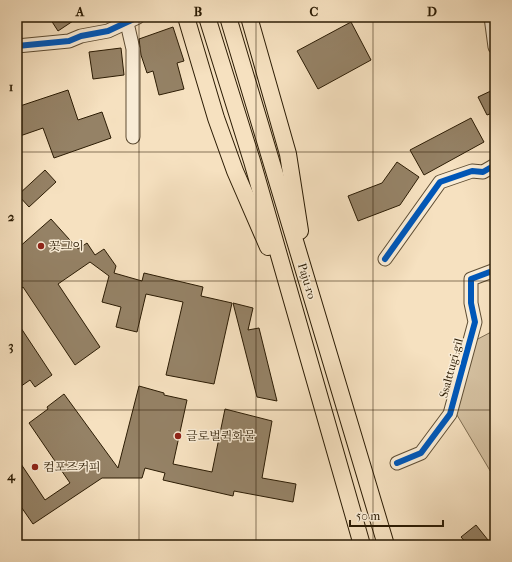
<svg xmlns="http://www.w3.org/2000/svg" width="512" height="562" viewBox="0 0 512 562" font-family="'IM FELL French Canon','Noto Serif KR',serif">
<rect width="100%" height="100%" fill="#f6e1c0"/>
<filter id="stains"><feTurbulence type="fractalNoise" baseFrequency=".005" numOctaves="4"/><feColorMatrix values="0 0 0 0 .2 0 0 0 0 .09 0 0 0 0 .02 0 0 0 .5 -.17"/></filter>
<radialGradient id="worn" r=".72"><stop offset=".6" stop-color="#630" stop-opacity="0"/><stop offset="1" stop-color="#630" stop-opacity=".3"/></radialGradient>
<path fill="#d4c0a0" stroke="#806e52" d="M495,330V479L454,410L474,341Z"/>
<g fill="#958266" stroke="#2c1c04">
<path d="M49,17H79L58,31Z"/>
<path d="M351,22L371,60L318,89L297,51Z"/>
<path d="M173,27L184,61L177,63L184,89L159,95L153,71L147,73L141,55L139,39Z"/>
<path d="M121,48L124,75L93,79L89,52Z"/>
<path d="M495,89V112L487,115L478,97Z"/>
<path d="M68,90L78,120L102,112L111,138L54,158L43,128L17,137V107Z"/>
<path d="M471,118L484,142L424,175L410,150Z"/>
<path d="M397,162L419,177L400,205L358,221L348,196L382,183Z"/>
<path d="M45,170L56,182L29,207L18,195Z"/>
<path d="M51,219L78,249L87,243L95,255L104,249L116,266L114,273L142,281L144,273L203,287L201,296L232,303L214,384L166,375L183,302L146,294L137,332L116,327L121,307L102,302L109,276L90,262L58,284L100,347L75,365L23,287L17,292V249Z"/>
<path d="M233,303L253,308L248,330L259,328L277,401L257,397Z"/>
<path d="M17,322L52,375L35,387L30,380L17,389Z"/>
<path d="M139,386L164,393V395L187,400L173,464L212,472L225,409L272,421L262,478L296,484L293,502L234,491L233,496L163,480L165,473L145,468L142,478H102L33,524L17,501V458L45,500L70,483L29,423L48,409L47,407L64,394L118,468Z"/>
<path d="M476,525L492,545H468L461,537Z"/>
</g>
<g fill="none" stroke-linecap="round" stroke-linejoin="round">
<defs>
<g id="minor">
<path d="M491,17L495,47"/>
<path d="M127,23L133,49V137"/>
<path d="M17,46L69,41L81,36L108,31L138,17"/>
<path d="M385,259L440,182L472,171L483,172L495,165"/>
<path d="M397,463L421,453L450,414L475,322L471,303V279L495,270"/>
</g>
<g id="major">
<path d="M186,17L216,118L235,171L268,247"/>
<path d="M207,17L252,161L362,545"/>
<path d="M228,17L386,545"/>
<path d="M249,17L288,154L300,231"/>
</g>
</defs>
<use href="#minor" stroke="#5e4d33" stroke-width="15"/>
<use href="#major" stroke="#2c1c04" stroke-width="18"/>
<use href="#minor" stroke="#f9ecd6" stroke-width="13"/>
<use href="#major" stroke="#f6e1c0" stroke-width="16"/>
<defs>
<g id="cycleway">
<path d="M17,46L69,41L81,36L108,31L138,17"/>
<path d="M385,259L440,182L472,171L483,172L495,165"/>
<path d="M397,463L421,453L450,414L475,322L471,303V279L495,270"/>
</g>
</defs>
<use href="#cycleway" stroke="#f9ecd6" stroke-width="8"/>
<use href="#cycleway" stroke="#0057b8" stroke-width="6"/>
</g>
<path fill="none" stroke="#2c1c04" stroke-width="1" stroke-opacity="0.55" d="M139,17V545M256,17V545M373,17V545M17,152H495M17,281H495M17,410H495"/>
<g fill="#8f2418" stroke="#f9ecd6" stroke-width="1.5">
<circle cx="41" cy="246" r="4"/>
<circle cx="178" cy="436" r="4"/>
<circle cx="35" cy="467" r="4"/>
</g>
<g text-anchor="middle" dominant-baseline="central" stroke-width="3" stroke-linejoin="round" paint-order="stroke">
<g font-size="12" fill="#2c1c04" stroke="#f9ecd6" text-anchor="start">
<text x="49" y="246">꼿그이</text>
<text x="186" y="436">글로벌퀵화물</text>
<text x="43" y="467">컴포즈커피</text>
</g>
<g font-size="12" fill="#2c1c04" stroke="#f9ecd6">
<text transform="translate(307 281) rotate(73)">Paju-ro</text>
<text transform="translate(451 368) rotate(-75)">Ssalttugi-gil</text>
</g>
</g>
<rect width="512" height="562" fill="none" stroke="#f6e1c0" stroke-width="44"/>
<path d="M350 520v6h93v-6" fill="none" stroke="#2c1c04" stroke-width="2"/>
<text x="356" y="520" font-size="12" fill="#2c1c04" stroke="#f9ecd6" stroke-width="3" paint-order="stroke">50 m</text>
<rect x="22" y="22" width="468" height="518" fill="none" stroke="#2c1c04" stroke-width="1.5"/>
<g font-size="13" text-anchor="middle" font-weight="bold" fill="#2c1c04">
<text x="80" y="16">A</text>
<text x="198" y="16">B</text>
<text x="314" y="16">C</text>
<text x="432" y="16">D</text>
<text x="11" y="91">1</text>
<text x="11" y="221">2</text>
<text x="11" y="350">3</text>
<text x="11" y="480">4</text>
</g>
<rect width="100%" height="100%" filter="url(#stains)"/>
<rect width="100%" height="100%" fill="url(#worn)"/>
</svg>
